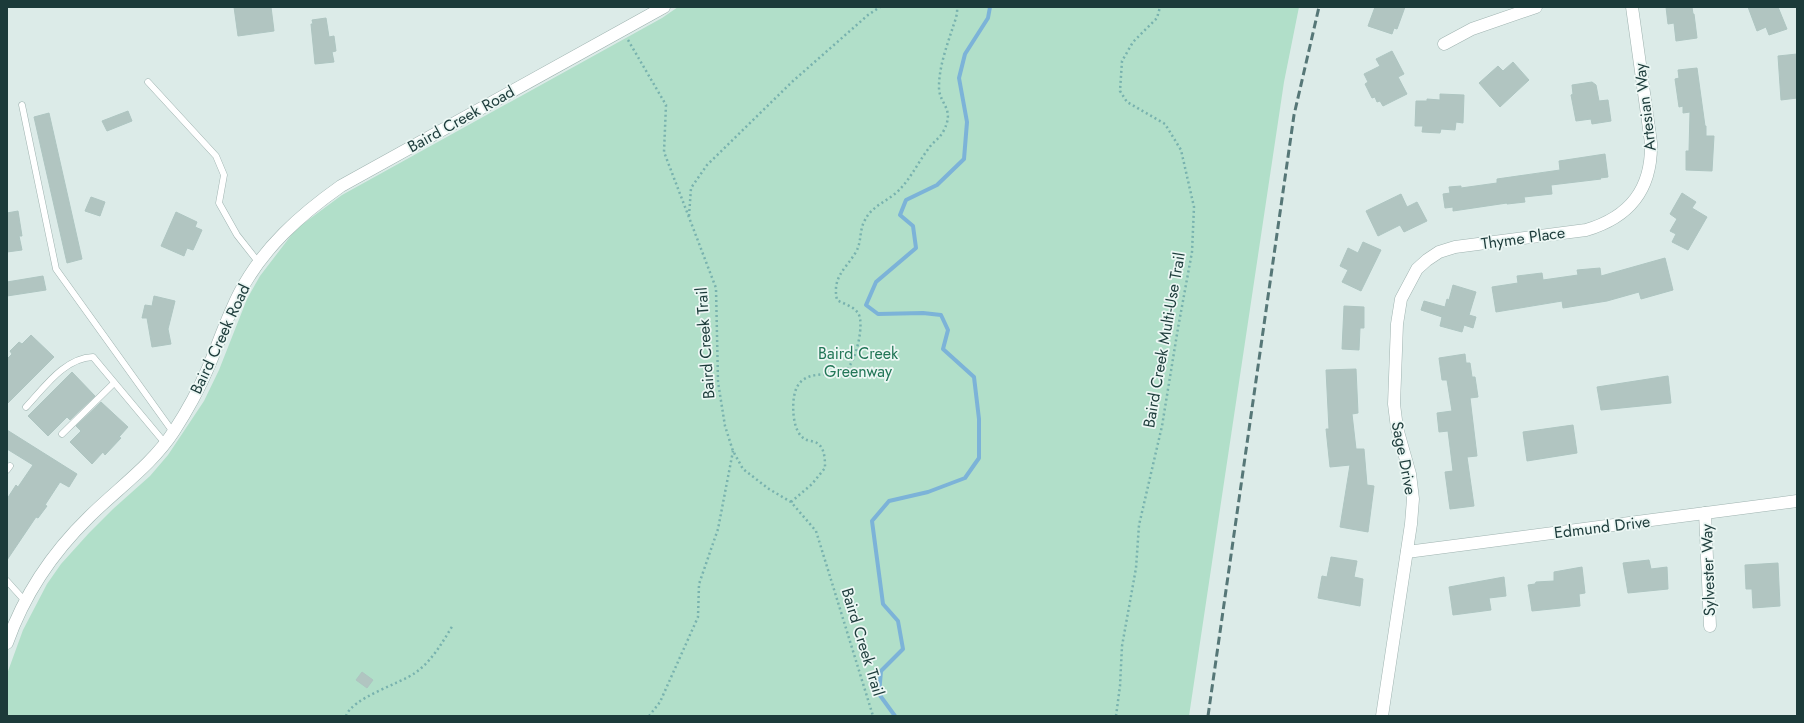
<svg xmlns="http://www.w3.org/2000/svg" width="1804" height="723" viewBox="0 0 1804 723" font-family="Jost,sans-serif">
<rect width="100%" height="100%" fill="#dcebe8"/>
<path fill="#b1dfc9" d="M678,7H1299L1284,82L1189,716H7V674L23,630L47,584L61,564L89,533L113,509L150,476L168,455L204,401L219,370L247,299L260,276L296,229L342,195L662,18Z"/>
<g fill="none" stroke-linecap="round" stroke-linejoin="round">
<path stroke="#7cb3d8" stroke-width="4" d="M895,716L879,694L881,671L903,649L898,621L883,604L872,521L889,501L928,492L965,478L979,458V419L974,377L943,349L948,330L941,315L923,313L878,314L866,305L876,282L916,248L913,226L900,215L906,200L937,185L964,159L967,122L959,78L965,54L988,18L990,7"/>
</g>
<g fill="#b1c5c1" stroke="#aec5c1">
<path d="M234,7H271L274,31L238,36Z"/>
<path d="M1375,7H1405L1397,29L1394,28L1392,34L1368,26Z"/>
<path d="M1666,7H1692L1693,14H1694L1697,38L1676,41L1674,23L1668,24Z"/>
<path d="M1748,7H1778L1787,29L1769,35L1766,27L1757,31Z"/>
<path d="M326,18L329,37L334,36L336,51L332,52L334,62L315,64L311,24H313L312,20Z"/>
<path d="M1392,51L1404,74L1398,77L1407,94L1383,106L1380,101L1377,102L1375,97L1372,98L1365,84L1368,82L1364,74L1380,66L1376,59Z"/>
<path d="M1797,54V98L1781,100L1778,56Z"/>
<path d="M1513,62L1529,80L1500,107L1479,83L1498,66L1503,71Z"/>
<path d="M1697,68L1705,126H1706V136H1714L1712,171L1686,170V151H1689L1690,112L1683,113V106L1679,107L1675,79L1679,78L1678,70Z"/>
<path d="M1592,82L1596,85L1599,101L1608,100L1611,121L1592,124L1591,119L1576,121L1571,95L1573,94L1572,85Z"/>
<path d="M1440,94L1464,95L1463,123L1456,122L1455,130L1441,129L1440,133L1422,132L1423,126H1415L1416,101H1427V99L1440,100Z"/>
<path d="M128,111L132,121L107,131L102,121Z"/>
<path d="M49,113L82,259L67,263L34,117Z"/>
<path d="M1605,154L1608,177L1600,178L1601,179L1551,185L1552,194L1524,197L1525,202L1507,204V203L1453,211V207L1445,208L1443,194L1450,193L1449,187L1461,186V188L1497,183V179L1560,170L1559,161Z"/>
<path d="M1682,193L1696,202L1692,208L1707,217L1688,250L1672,242L1676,234L1670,231L1677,219L1670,214Z"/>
<path d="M1401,194L1407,207L1417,202L1427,221L1404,232L1400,225L1378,236L1366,211Z"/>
<path d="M91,197L105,202L100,216L85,211Z"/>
<path d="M18,211L22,236H19L22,250L7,252V213Z"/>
<path d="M176,212L197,222L195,227L202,230L193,250L187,248L184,256L161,246Z"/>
<path d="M1363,242L1381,250L1361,291L1342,282L1348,270L1340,266L1348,248L1358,253Z"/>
<path d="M1665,258L1673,290L1641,299L1639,292L1607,301L1563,308L1562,301L1496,312L1492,287L1518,283L1517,276L1542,273L1543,280L1578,275L1577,270L1600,268L1601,276Z"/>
<path d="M43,276L46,290L7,296V282Z"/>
<path d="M1453,285L1476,292L1469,315L1476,317L1473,328L1464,325L1462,332L1440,326L1442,317L1421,310L1424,301L1445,307L1447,299L1449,300Z"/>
<path d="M154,296L175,301L168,329L171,344L152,347L147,318H142L145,305L152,306Z"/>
<path d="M1344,306L1364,307V328H1360L1359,350L1342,349Z"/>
<path d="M31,335L54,357L7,404V359L12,354L10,351L19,342L22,344Z"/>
<path d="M1465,354L1466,363H1470L1472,377H1475L1478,397L1470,398L1477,456L1467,457L1474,506L1450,509L1445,472L1453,471L1448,431L1439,432L1437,413L1452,411L1447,380H1442L1439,358Z"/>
<path d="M1356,369L1358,413L1352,414L1356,449H1364L1367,485L1374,486L1368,532L1340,527L1350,465L1330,467L1326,429H1329L1326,370Z"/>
<path d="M72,372L95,396L70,420L67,417L48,436L28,416Z"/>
<path d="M1668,376L1671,403L1601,410L1597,387Z"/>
<path d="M101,402L128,427L119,437L121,438L105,455L103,452L92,464L70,442L81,431L76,426Z"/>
<path d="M1573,425L1577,453L1527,461L1523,432Z"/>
<path d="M7,430L77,474L69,487L60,482L45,505L47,506L38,518L36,517L7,560V499L16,485L18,487L33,465L7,449Z"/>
<path d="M1331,557L1357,561L1354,577L1363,579L1360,606L1318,598L1322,576L1327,577Z"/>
<path d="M1649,560L1651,569L1667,567L1668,589L1628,593L1623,563Z"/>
<path d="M1778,563L1780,606L1753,608L1752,589H1746L1745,565Z"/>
<path d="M1582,567L1585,593L1579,594L1580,606L1532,611L1528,585L1535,584L1536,582L1554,581V572Z"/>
<path d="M1504,577L1506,596L1489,598L1491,610L1453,615L1449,587Z"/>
<path d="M362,672L373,680L367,688L356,680Z"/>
</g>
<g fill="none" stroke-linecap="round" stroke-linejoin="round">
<defs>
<g id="service">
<path d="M148,82L216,156L224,175L219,203L237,235L259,263"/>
<path d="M22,105L56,269L173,432"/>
<path d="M26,407C44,388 64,358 93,357L164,442"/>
<path d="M62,434L114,383"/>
<path d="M7,470L10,466"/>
<path d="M7,581L25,601"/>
</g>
<g id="minor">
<path d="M1444,44L1472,29L1536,7"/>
<path d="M1705,513L1710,626"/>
<path d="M1407,552L1797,501"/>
<path d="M7,643C24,595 53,552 89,517C117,489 152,465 174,431C187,411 199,389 208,368C219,342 227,317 240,292C263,248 300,215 341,186L664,7"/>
<path d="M1382,716L1411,524L1413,499L1410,474L1397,428L1394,404L1397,324L1401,299L1417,269L1427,260L1439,252L1455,247L1586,230C1630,217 1652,189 1651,143L1632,7"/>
</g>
</defs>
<use href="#service" stroke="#9fb3b0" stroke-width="7"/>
<use href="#minor" stroke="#9fb3b0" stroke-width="13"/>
<g stroke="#78b2ae" stroke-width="2.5" stroke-dasharray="2 3" stroke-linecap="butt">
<path d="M628,40L666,105L664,152L716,288L718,382L725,426L733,451L743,469L769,489L791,502L816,531L873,716"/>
<path d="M689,216L691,188L707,165L793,81L868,15L880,7"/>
<path d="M791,502L812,484L825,468C825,460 825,448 817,443C813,441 808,441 805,439C793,433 792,408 794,397C799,364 833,380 846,370C856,362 865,323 858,313C853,306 844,304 837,300C832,277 845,270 856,252C862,241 859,230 865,220C872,205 891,200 901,188C912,176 919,161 929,148C933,142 939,139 943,132C956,108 939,105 939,87C939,68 946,48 952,30C954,23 958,15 957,7"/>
<path d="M346,716C352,698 399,684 415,673C432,661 442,643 453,625"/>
<path d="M649,716L660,702L698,617L699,584L718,529L733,451"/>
<path d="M1116,716L1120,686L1122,646L1136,568L1139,525L1162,426L1178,328L1192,252L1194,207L1181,150L1165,124L1127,102L1120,91L1122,61L1133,42L1157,18L1160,7"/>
</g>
<use href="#service" stroke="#fff" stroke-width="6"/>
<use href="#minor" stroke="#fff" stroke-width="12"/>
<path stroke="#567777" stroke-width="3" stroke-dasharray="8 4" stroke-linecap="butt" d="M1208,716L1294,115L1319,7"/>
</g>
<g text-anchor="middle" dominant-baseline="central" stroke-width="3.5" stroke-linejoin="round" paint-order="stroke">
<g font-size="16" fill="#1c3b3a" stroke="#ecf7f4">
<text transform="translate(1645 107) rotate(-97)">Artesian Way</text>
<text transform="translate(461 119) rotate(-29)">Baird Creek Road</text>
<text transform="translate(1523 238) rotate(-8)">Thyme Place</text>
<text transform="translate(220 339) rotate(-65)">Baird Creek Road</text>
<text transform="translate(1164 340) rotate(-80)">Baird Creek Multi-Use Trail</text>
<text transform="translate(705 343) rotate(-94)">Baird Creek Trail</text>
<text transform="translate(1404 458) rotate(79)">Sage Drive</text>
<text transform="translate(1602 527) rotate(-7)">Edmund Drive</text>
<text transform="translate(1708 570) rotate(-92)">Sylvester Way</text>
<text transform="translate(863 642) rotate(73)">Baird Creek Trail</text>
</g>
<g font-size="16" fill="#227657" stroke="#ecf7f4">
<text x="858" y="353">Baird Creek<tspan x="858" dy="18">Greenway</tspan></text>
</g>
</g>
<rect width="1804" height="723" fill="none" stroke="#1c3b3a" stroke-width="16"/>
</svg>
